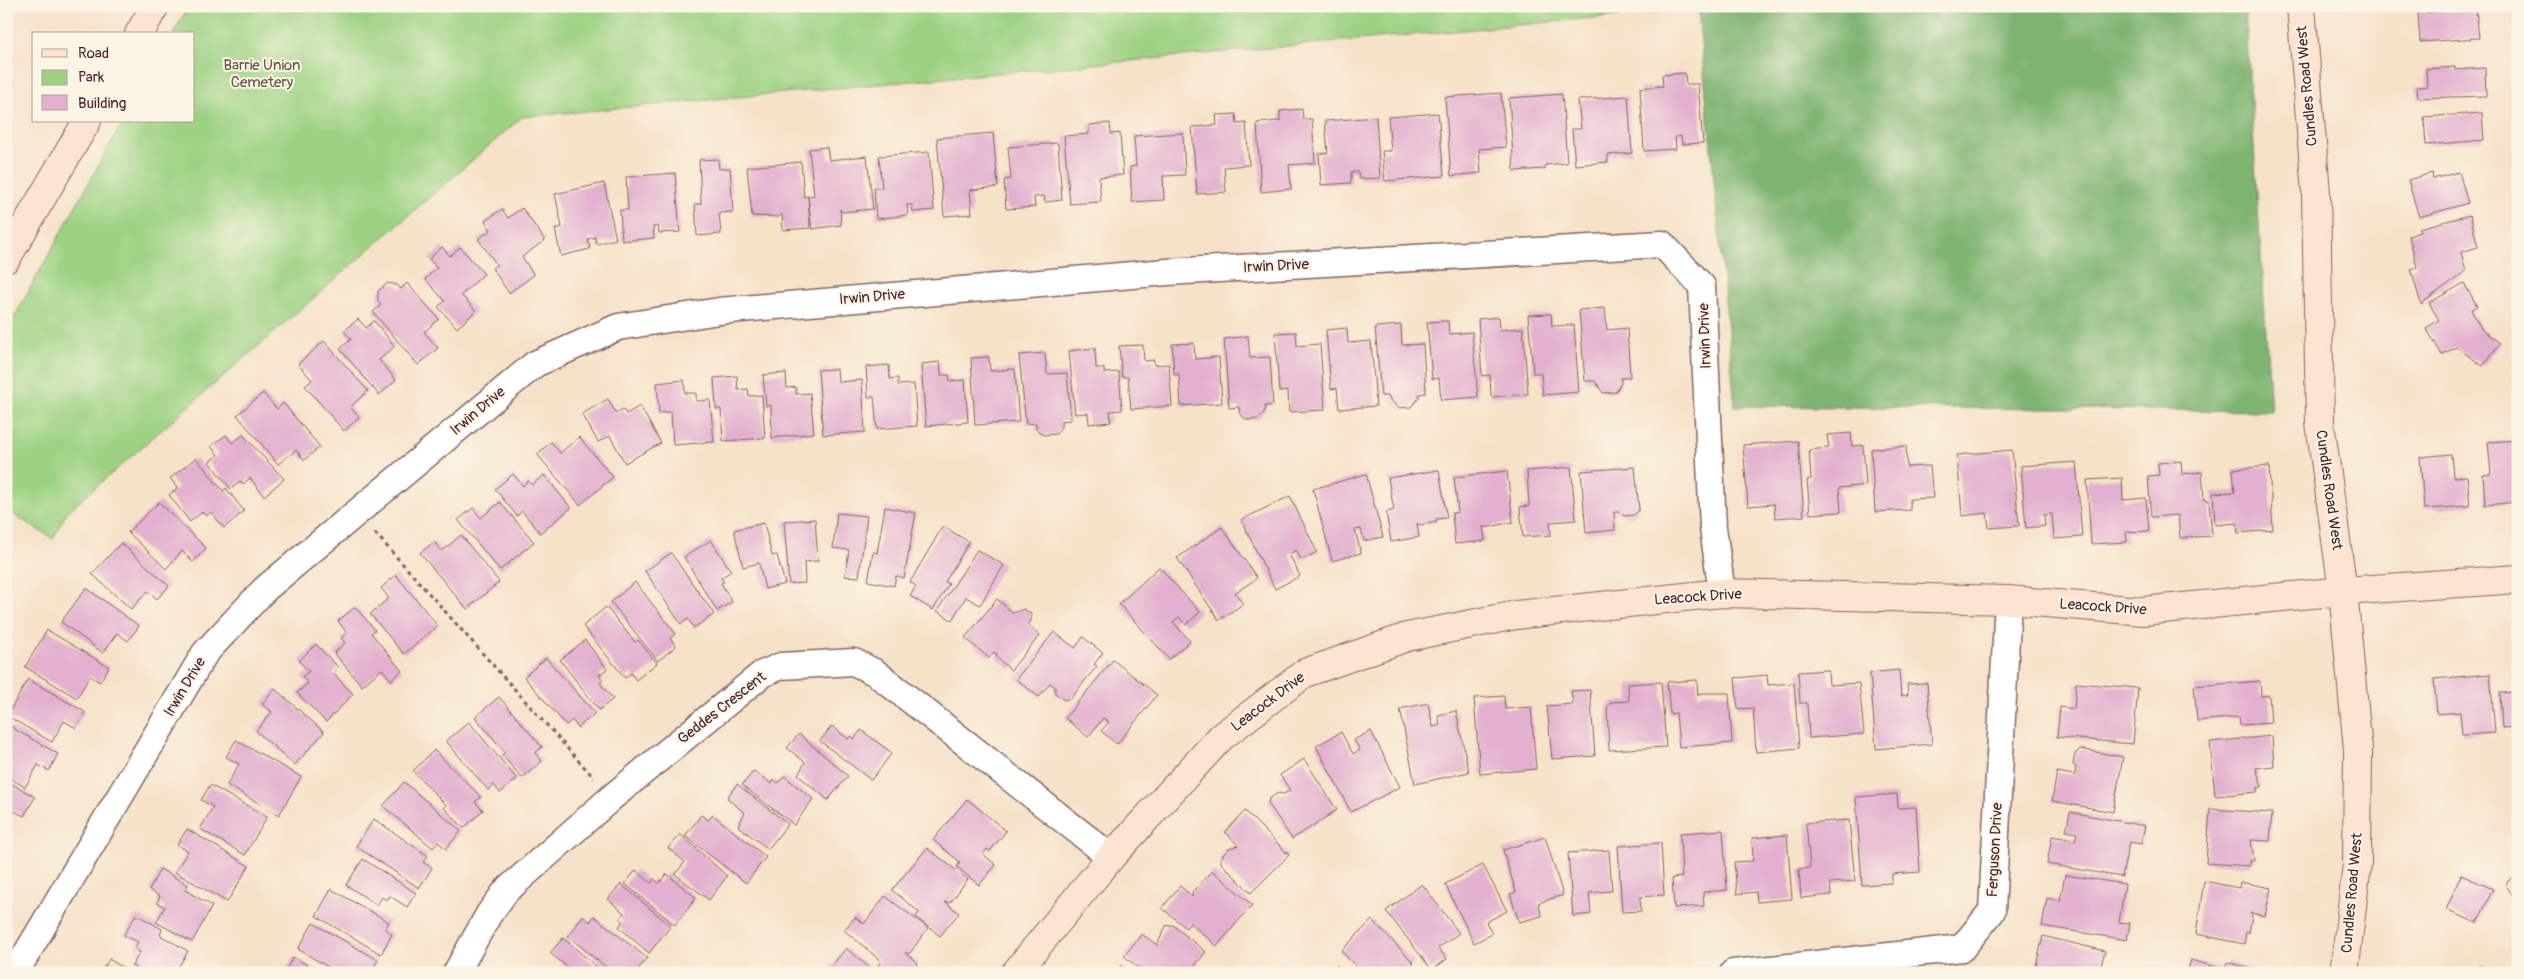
<svg xmlns="http://www.w3.org/2000/svg" width="2524" height="979" viewBox="0 0 2524 979" font-family="Pangolin,sans-serif">
<rect width="100%" height="100%" fill="#fcf5e5"/>
<filter id="ink" filterUnits="userSpaceOnUse"><feTurbulence type="fractalNoise" baseFrequency=".02" numOctaves="2"/><feDisplacementMap in="SourceGraphic" scale="10" xChannelSelector="R" yChannelSelector="G"/><feConvolveMatrix kernelMatrix="1 2 1 2 8 2 1 2 1" color-interpolation-filters="sRGB"/></filter>
<filter id="wash" filterUnits="userSpaceOnUse"><feTurbulence type="fractalNoise" baseFrequency=".0096" numOctaves="4" result="noise"/><feDisplacementMap in="SourceGraphic" scale="20" xChannelSelector="R" yChannelSelector="G"/><feGaussianBlur stdDeviation="1.12" result="paint"/><feColorMatrix in="noise" values="0 0 0 0 0 0 0 0 0 0 0 0 0 0 0 0 0 1.4 0 .05"/><feComposite in="paint" operator="in"/></filter>
<g filter="url(#wash)">
<rect width="100%" height="100%" fill="#f5e2c8"/>
<path fill="#9dd283" stroke="#747857" d="M189,6H1724L522,117L67,512L53,539L6,510V332L123,121H194V34H173Z"/>
<path fill="#7eb471" stroke="#646a4e" d="M1724,6H2245L2271,411L1735,406L1698,9Z"/>
<g id="blocks">
<g fill="#e3b1cf">
<path d="M2476,8L2479,38L2420,42L2418,13Z"/>
<path d="M2455,67V70L2485,68L2486,96L2418,98L2417,87L2427,86L2426,69Z"/>
<path d="M1685,73L1686,84H1698L1703,143L1682,144L1681,136L1675,137L1676,149L1644,151L1640,88L1663,86L1662,75Z"/>
<path d="M1501,93L1506,147L1479,149L1481,173L1451,176L1445,97Z"/>
<path d="M1562,94L1567,163L1545,165V169L1514,171L1509,98Z"/>
<path d="M1628,96L1632,153L1608,155V162L1575,165L1572,129H1581L1578,100Z"/>
<path d="M1302,109L1303,119H1312L1315,163L1289,165L1291,189L1261,192L1257,123L1280,121V111Z"/>
<path d="M1438,113L1444,176L1385,181L1382,151H1391L1388,117Z"/>
<path d="M2482,113L2484,140L2426,145L2424,117Z"/>
<path d="M1236,114L1237,124L1246,123L1249,165L1224,167L1226,192L1197,194L1192,127L1217,125L1216,115Z"/>
<path d="M1376,117L1380,178L1359,179L1358,172H1351V183L1321,185L1319,154L1328,153L1325,121Z"/>
<path d="M1110,123L1111,134L1120,133L1123,175L1099,177L1101,202L1070,204L1064,136L1089,134V125Z"/>
<path d="M993,133L998,187L970,190L972,214L944,216L937,138Z"/>
<path d="M1183,133L1185,175L1163,176L1164,200L1132,202L1130,167L1136,166L1134,136Z"/>
<path d="M1058,143L1062,200L1045,202L1044,196L1034,197L1035,207L1006,209L1004,180L1011,179L1008,147Z"/>
<path d="M827,147L829,160L867,156L873,209L842,212L840,209L841,225L812,229L808,196L814,195L809,149Z"/>
<path d="M929,152L934,210L913,212L912,205H907L908,215L876,219L874,188H882L879,156Z"/>
<path d="M718,159L719,169L730,168L733,212L719,213L721,234L697,236L695,204H701L699,160Z"/>
<path d="M801,162L804,197L808,196L810,228L783,230L782,214L779,217L752,216L747,167Z"/>
<path d="M2459,172L2468,203L2419,217L2408,180L2432,173L2433,179Z"/>
<path d="M675,173L680,232L659,233L658,226L653,227L654,238L622,241L620,210H628L626,177Z"/>
<path d="M604,183L616,239L596,244L595,237L588,239L590,249L561,256L555,229L562,227L555,194Z"/>
<path d="M522,208L545,240L522,257L534,275L509,293L492,268L497,265L478,239L491,230L485,221L502,209L508,218Z"/>
<path d="M2470,215L2478,247L2461,252L2466,271L2421,304L2411,269L2417,267L2409,236L2420,232L2419,228Z"/>
<path d="M442,247L450,256L460,247L484,274L461,295L476,311L457,328L438,307L445,301L425,279L437,268L429,259Z"/>
<path d="M388,283L397,285L401,289L407,283L439,319L424,332L438,348L418,365L373,312L381,305L378,301V291Z"/>
<path d="M2464,283L2477,306L2471,310L2482,330L2500,343L2483,366L2456,347L2442,355L2426,328L2439,320L2429,303Z"/>
<path d="M1605,308L1607,330L1627,328L1630,377L1621,378V383L1616,392L1603,393L1595,381H1585L1579,310Z"/>
<path d="M1551,314L1552,326L1574,325L1579,392L1543,395L1541,373H1533L1528,315Z"/>
<path d="M1499,317L1500,330L1523,328L1528,394L1491,397L1490,375L1482,376L1478,319Z"/>
<path d="M358,319L366,328L374,321L395,346L379,360L396,380L379,395L340,349L351,339L344,331Z"/>
<path d="M1448,321L1449,334L1472,332L1478,397L1441,400L1439,378L1432,379L1427,322Z"/>
<path d="M1401,325L1402,345L1423,344L1426,393L1419,394V398L1411,407L1399,408L1390,400L1389,396H1381L1375,327Z"/>
<path d="M1347,328L1348,343L1371,341L1376,406L1339,409L1337,388L1331,389L1326,330Z"/>
<path d="M1296,332L1297,346L1320,344L1325,410L1289,412L1288,391L1279,392L1275,333Z"/>
<path d="M1248,336L1250,358L1270,357L1273,405L1265,406V411L1259,419L1247,420L1240,414L1239,407L1229,408L1224,339Z"/>
<path d="M324,341L368,391L350,407L359,417L344,431L305,386L312,380L298,364Z"/>
<path d="M1194,343L1195,359L1219,357L1222,403L1181,406L1179,374H1174L1172,344Z"/>
<path d="M1143,345L1144,361L1154,360V365L1169,364L1172,406L1131,409L1128,377H1122L1119,346Z"/>
<path d="M1095,348L1096,368H1104V373L1119,372L1122,410L1110,411L1111,422L1089,424L1088,413L1075,414L1069,351Z"/>
<path d="M1045,353L1047,374L1067,373L1071,420L1061,421V427L1056,434L1043,435L1036,429V423L1026,424L1019,355Z"/>
<path d="M989,357L990,371L1015,369L1019,422L975,425L971,358Z"/>
<path d="M940,362L941,375H949L950,381L965,380L968,422L926,426L921,364Z"/>
<path d="M889,365L890,379L898,378V385L914,384L917,426L877,429L874,397H868L866,367Z"/>
<path d="M837,369L838,382L862,380L865,432L823,435L818,370Z"/>
<path d="M786,373L787,388L796,387V394L810,393L814,433L772,438L771,405L766,406L763,375Z"/>
<path d="M737,376L738,390L748,389L749,396L762,395L765,438L723,441L721,409H716L714,378Z"/>
<path d="M684,380L685,393H696V401L710,400L714,442L673,445L671,412L659,413L657,383Z"/>
<path d="M263,393L277,409L283,403L320,447L304,460L296,450L278,464L237,415Z"/>
<path d="M608,399L616,413L623,409L626,414L640,406L661,443L625,463L610,436L598,442L582,414Z"/>
<path d="M1851,433L1852,446L1863,445L1866,485L1839,488L1841,512L1810,514L1807,480L1811,479L1809,450L1829,448L1827,435Z"/>
<path d="M226,435L232,443L243,435L284,479L264,496L250,478L243,484L241,481L231,489L209,462L218,455L211,446Z"/>
<path d="M579,437L613,477L580,505L537,454L551,442L560,453Z"/>
<path d="M2518,440V502L2485,505L2483,475L2491,474L2488,442Z"/>
<path d="M1798,441L1804,516L1775,518L1774,504L1748,506L1743,445Z"/>
<path d="M1906,446L1907,467L1930,466L1933,498L1910,499V510L1875,512L1871,449Z"/>
<path d="M2012,450L2019,526L1989,528L1987,513L1962,516L1957,455Z"/>
<path d="M2451,454L2453,477L2467,476L2470,506L2424,509L2420,457Z"/>
<path d="M196,458L223,491L226,488L244,511L224,528L211,512L206,516L202,512L190,522L169,495L178,488L170,478Z"/>
<path d="M2181,461L2182,474L2202,472L2204,500H2209L2212,536L2180,538L2178,515L2151,517L2148,476L2159,475L2158,463Z"/>
<path d="M2076,462L2082,537L2054,539L2052,514L2044,515L2045,526L2026,528L2021,466Z"/>
<path d="M2269,466L2273,530L2238,533L2237,523L2215,525L2213,493L2235,492L2233,469Z"/>
<path d="M1571,467L1576,520L1550,522L1551,535L1523,537L1520,507L1529,506L1527,471Z"/>
<path d="M1635,467L1639,510L1634,515L1624,516L1620,512H1614L1615,530L1586,533L1581,471Z"/>
<path d="M1439,470L1447,518L1436,519L1437,522L1420,525L1417,523L1419,537L1391,542L1386,512L1394,510L1388,478Z"/>
<path d="M1507,471L1513,522L1485,528L1483,526L1485,541L1455,544L1452,513L1458,512L1454,477Z"/>
<path d="M513,474L523,486L528,481L532,485L544,475L571,508L540,533L522,511L517,516L495,489Z"/>
<path d="M1366,474L1383,537L1364,541L1361,529L1355,530L1361,553L1332,561L1313,489Z"/>
<path d="M2122,478L2123,500L2146,498L2149,531L2126,532L2127,542L2091,544L2087,480Z"/>
<path d="M1290,496L1317,552L1301,560L1296,550L1289,554L1300,576L1275,589L1241,520Z"/>
<path d="M159,502L206,548L193,562L182,551L166,569L128,532Z"/>
<path d="M500,502L534,542L500,570L458,520L473,508L481,518Z"/>
<path d="M885,507L916,513L904,578L896,576L894,586L868,581L873,552L877,553Z"/>
<path d="M837,513L867,516L859,577L845,576L849,550L833,548Z"/>
<path d="M6,519L12,522L6,531Z"/>
<path d="M815,519L818,561L804,562L805,583L789,584L784,521Z"/>
<path d="M764,523L772,556L777,555L785,584L765,589L759,563L743,567L734,530Z"/>
<path d="M943,526L969,542L945,582L949,584L933,610L910,596L916,586L910,582Z"/>
<path d="M1222,527L1257,578L1235,593L1243,604L1219,620L1177,558Z"/>
<path d="M461,535L499,582L467,609L420,553L434,542L442,551Z"/>
<path d="M711,540L731,571L721,578L724,582L721,583L732,602L717,611L684,557Z"/>
<path d="M121,543L169,586L157,599L148,591L131,609L92,574Z"/>
<path d="M977,550L1004,565L980,605L966,597L952,620L937,611Z"/>
<path d="M671,553L714,614L694,628L688,619L681,624L645,571Z"/>
<path d="M1159,567L1200,612L1186,625L1179,617L1173,622L1190,641L1169,659L1119,604Z"/>
<path d="M396,575L438,626L404,654L370,614L389,598L381,588Z"/>
<path d="M635,582L676,634L670,638L676,646L658,661L611,602Z"/>
<path d="M86,588L139,626L128,641L117,633L103,653L61,622Z"/>
<path d="M997,599L1013,613L1024,609L1031,614V621L1028,625L1040,635L1011,670L996,657L998,655L994,652L989,658L965,638Z"/>
<path d="M355,607L375,630L371,633L402,671L391,680L382,669L362,686L334,653L345,643L341,638L347,633L338,621Z"/>
<path d="M606,607L635,642L638,640L657,663L636,680L631,673L625,678L583,626Z"/>
<path d="M47,630L109,667L100,682L90,676L77,698L25,667Z"/>
<path d="M1054,632L1075,648L1083,637L1103,653L1094,664L1097,666L1071,698L1064,700L1055,693V687L1050,683L1039,697L1016,679Z"/>
<path d="M585,640L607,669L599,675L603,680L600,683L613,699L599,710L560,660Z"/>
<path d="M316,644L338,667L333,673L353,694L326,722L297,693L308,683L302,677L309,671L299,661Z"/>
<path d="M546,658L595,713L578,728L572,720L566,725L524,677Z"/>
<path d="M1113,660L1157,695L1117,744L1101,731L1109,722L1103,718L1088,737L1065,718Z"/>
<path d="M1828,670L1829,685L1859,683L1864,734L1809,738L1807,703H1800L1798,672Z"/>
<path d="M1899,670L1901,696L1908,695L1907,684L1927,683L1932,744L1876,749L1870,673Z"/>
<path d="M2490,674L2495,733L2462,735L2460,712L2437,714L2434,679Z"/>
<path d="M1767,675L1768,685L1794,683L1799,748L1756,752L1753,708L1738,709L1735,678Z"/>
<path d="M28,679L85,712L76,728L64,721L52,742L7,716Z"/>
<path d="M1697,680L1698,696L1701,693H1729L1732,743L1679,747L1676,713L1670,714L1667,682Z"/>
<path d="M2260,681L2261,696L2269,695L2271,723L2240,725L2239,717L2197,721L2194,686Z"/>
<path d="M1661,682L1666,747L1609,750L1607,708L1611,702L1629,701L1628,684Z"/>
<path d="M2076,683L2138,688L2133,744L2057,737L2060,707L2074,709Z"/>
<path d="M275,689L324,732L295,765L256,731L272,712L262,704Z"/>
<path d="M1590,690L1595,756L1552,759L1547,706L1573,704L1571,691Z"/>
<path d="M2518,692V727L2502,728L2500,693Z"/>
<path d="M1504,696L1505,709L1531,707L1536,769L1480,774L1474,698Z"/>
<path d="M499,697L542,747L535,753L542,761L522,778L502,755L505,752L475,717Z"/>
<path d="M1428,703L1433,727L1440,725L1438,715L1456,711L1469,772L1415,784L1400,709Z"/>
<path d="M469,722L517,779L500,793L494,785L488,790L446,741Z"/>
<path d="M6,724L58,754L49,771L38,765L25,787L6,776Z"/>
<path d="M832,726L848,739L851,736L854,739L861,730L892,753L871,780L820,741Z"/>
<path d="M1371,731L1400,787L1351,812L1316,746L1341,732L1353,754L1360,750L1354,740Z"/>
<path d="M799,734L848,776L828,800L798,775L805,762L787,748Z"/>
<path d="M2272,736L2274,766L2256,768L2262,787L2257,788V792L2215,796L2210,742Z"/>
<path d="M236,740L301,777L279,815L227,785L239,764L226,757Z"/>
<path d="M2080,749L2123,757L2113,812L2052,801L2057,772L2075,775L2076,768L2073,764L2075,754Z"/>
<path d="M434,750L481,797L475,802L483,810L464,828L444,808L446,805L413,771Z"/>
<path d="M1304,759L1337,810L1292,839L1268,803L1269,799L1278,793L1284,794L1290,790L1280,775Z"/>
<path d="M754,771L772,784L774,780L778,783L784,776L813,799L794,825L742,785Z"/>
<path d="M9,782L35,797L24,816L12,810L8,816L6,815V786Z"/>
<path d="M404,782L461,831L446,849L438,842L433,848L383,806Z"/>
<path d="M737,784L788,824L768,849L738,826L745,813L727,798Z"/>
<path d="M210,785L267,817L245,855L200,829L213,807L201,800Z"/>
<path d="M1897,794L1898,808L1916,807L1920,872L1892,874V883L1862,885L1856,797Z"/>
<path d="M967,799L1006,831L990,851L987,849L983,854L996,865L979,885L957,867L960,862L933,840Z"/>
<path d="M2210,809L2272,813L2270,841L2251,840L2254,860H2250V866L2206,863Z"/>
<path d="M1245,811L1289,855L1251,893L1221,863V857L1228,849L1238,845L1225,832Z"/>
<path d="M2070,812L2145,826L2141,844L2129,842L2122,877L2047,864L2052,836L2075,840L2077,833L2066,831Z"/>
<path d="M701,815L708,820L713,815L766,857L746,883L685,836Z"/>
<path d="M374,819L428,856L423,862L432,868L419,888L356,846Z"/>
<path d="M1849,820L1855,881L1830,883L1831,895L1801,898L1799,869L1810,868L1806,823Z"/>
<path d="M187,829L249,866L227,902L175,872L188,851L177,845Z"/>
<path d="M1723,830L1727,890L1703,892L1704,906L1674,908L1672,878L1682,877L1680,833Z"/>
<path d="M680,834L727,876L709,900L675,874L685,862L668,848Z"/>
<path d="M1787,835L1792,899L1757,902L1756,892L1737,894L1734,862L1753,861L1752,838Z"/>
<path d="M1545,837L1563,895L1538,903L1542,916L1519,922L1510,894L1516,892L1503,850Z"/>
<path d="M1661,843L1664,895L1640,897L1641,911L1622,912L1618,846Z"/>
<path d="M927,848L968,879L950,903L945,902L959,913L940,936L916,917L919,912L892,890Z"/>
<path d="M1609,850L1612,891L1589,893L1591,914L1573,916L1568,853Z"/>
<path d="M363,859L416,893L407,907L390,896L387,900L382,897L377,905L346,885Z"/>
<path d="M1483,865L1507,911L1486,922L1492,934L1474,943L1445,884Z"/>
<path d="M160,869L188,885L185,890L212,906L192,942L156,922L165,907L157,903L160,896L149,890Z"/>
<path d="M636,870L651,883L654,879L659,883L667,874L696,898L675,925L625,884Z"/>
<path d="M1213,871L1252,905L1217,946L1190,923L1186,928L1162,908L1180,886L1193,897L1192,892Z"/>
<path d="M2518,872V903L2505,884Z"/>
<path d="M2065,875L2125,884L2119,922L2130,923L2127,940L2042,926L2047,898L2060,901Z"/>
<path d="M2461,875L2493,889L2477,923L2446,910Z"/>
<path d="M2204,881L2239,888L2240,882L2271,888L2265,916L2250,913L2252,916L2249,933L2246,932L2244,944L2196,934Z"/>
<path d="M621,884L671,926L649,953L619,927L623,921L619,919L624,913L608,899Z"/>
<path d="M1422,884L1459,933L1438,948L1447,959L1432,970L1386,911Z"/>
<path d="M331,889L389,922L385,929L392,934L381,954L316,916Z"/>
<path d="M885,896L928,928L910,953H905L918,963L910,973H884L877,967L881,961L844,930L855,917L864,924Z"/>
<path d="M136,914L162,929L160,935L188,951L175,973H144L132,966L140,952L135,948L138,942L124,935Z"/>
<path d="M583,916L590,922L594,916L647,958L635,973H613L568,936Z"/>
<path d="M1372,920L1414,963L1404,973H1362L1341,951Z"/>
<path d="M313,923L378,960L370,973H338L298,949Z"/>
<path d="M1173,925L1206,952L1189,973H1145L1124,956L1142,934L1157,945L1166,926Z"/>
<path d="M2043,936L2105,951L2099,973H2043L2035,970Z"/>
<path d="M563,938L604,973H562L567,967L550,953Z"/>
<path d="M846,948L876,973H826Z"/>
<path d="M293,957L322,973H284Z"/>
<path d="M109,959L132,973H101Z"/>
<path d="M2191,960L2225,970L2227,962L2258,971L2187,973Z"/>
<path d="M1337,965L1346,973H1330Z"/>
<path d="M1121,966L1130,973H1115Z"/>
<path d="M2478,966L2518,969V973H2478Z"/>
</g>
</g>
</g>
<g filter="url(#ink)">
<use href="#blocks" fill-opacity="0" stroke="#866362" stroke-width="1"/>
<g fill="none" stroke-linecap="round" stroke-linejoin="round">
<defs>
<g id="street">
<path d="M15,973L205,653L265,589L535,364L618,327L719,311L1167,272L1662,244L1702,286L1713,528L1722,593"/>
<path d="M456,973L489,914L506,891L611,798L762,674L781,666L854,662L876,673L1111,857"/>
<path d="M1733,973L1962,948L1992,911L2008,600"/>
</g>
<g id="secondary">
<path d="M2301,6L2316,193L2320,423L2343,591L2358,750L2357,865L2344,973"/>
<path d="M139,34L155,6"/>
<path d="M6,259L87,121"/>
<path d="M1015,973L1111,857L1221,737L1305,673L1407,637L1516,615L1722,593L2008,600L2143,611L2343,591L2518,579"/>
</g>
</defs>
<use href="#street" stroke="#866362" stroke-width="29"/>
<use href="#secondary" stroke="#866362" stroke-width="30"/>
<path stroke="#866362" stroke-width="3" stroke-dasharray="4 4" stroke-linecap="butt" d="M375,533L594,778"/>
<use href="#street" stroke="#fff" stroke-width="26"/>
<use href="#secondary" stroke="#fde4d0" stroke-width="28"/>
</g>
</g>
<g text-anchor="middle" dominant-baseline="central" stroke-width="4" stroke-linejoin="round" paint-order="stroke">
<g font-size="15" fill="#635545" stroke="#fcf5e5">
<text x="262" y="65">Barrie Union<tspan x="262" dy="17">Cemetery</tspan></text>
</g>
<g font-size="15" fill="#4a1f2b" stroke="#fcf5e5">
<text transform="translate(2307 86) rotate(-95)">Cundles Road West</text>
<text transform="translate(1276 266) rotate(-3)">Irwin Drive</text>
<text transform="translate(872 297) rotate(-5)">Irwin Drive</text>
<text transform="translate(1705 336) rotate(-92)">Irwin Drive</text>
<text transform="translate(478 411) rotate(-40)">Irwin Drive</text>
<text transform="translate(2329 490) rotate(82)">Cundles Road West</text>
<text transform="translate(1698 597) rotate(-4)">Leacock Drive</text>
<text transform="translate(2103 607) rotate(4)">Leacock Drive</text>
<text transform="translate(185 687) rotate(-59)">Irwin Drive</text>
<text transform="translate(1268 702) rotate(-37)">Leacock Drive</text>
<text transform="translate(722 708) rotate(-38)">Geddes Crescent</text>
<text transform="translate(1995 850) rotate(-87)">Ferguson Drive</text>
<text transform="translate(2352 893) rotate(-85)">Cundles Road West</text>
</g>
</g>
<rect width="2524" height="979" fill="none" stroke="#fcf5e5" stroke-width="25"/>
<rect x="32" y="32" width="162" height="90" fill="#fcf5e5" stroke="#b59f9b"/>
<rect x="42" y="49" width="25" height="8" fill="#fde4d0" stroke="#b59f9b"/>
<text x="78" y="58" font-size="15" fill="#4a1f2b">Road</text>
<rect x="42" y="70" width="25" height="15" fill="#9dd283" stroke="#b59f9b"/>
<text x="78" y="82" font-size="15" fill="#4a1f2b">Park</text>
<rect x="42" y="95" width="25" height="15" fill="#e3b1cf" stroke="#b59f9b"/>
<text x="78" y="108" font-size="15" fill="#4a1f2b">Building</text>
</svg>
